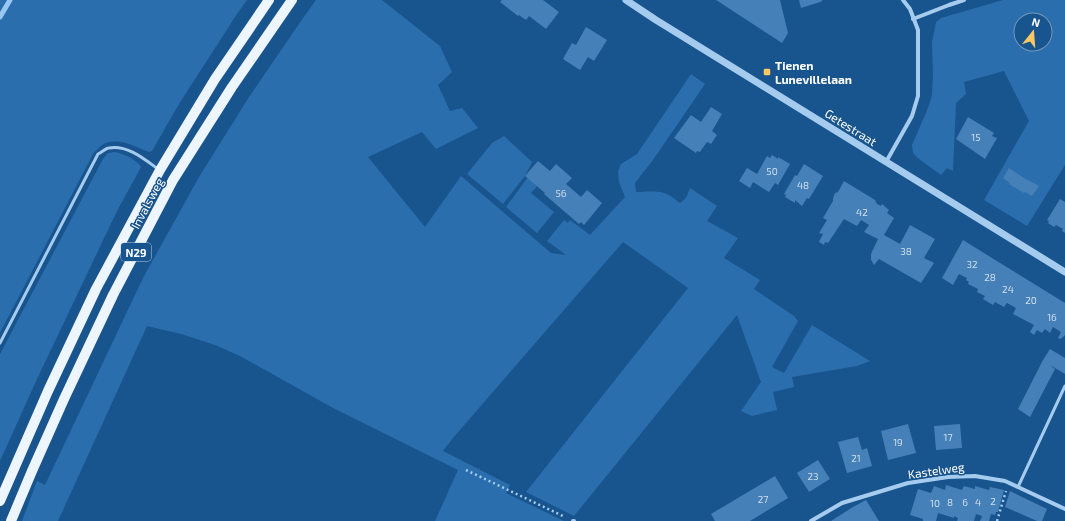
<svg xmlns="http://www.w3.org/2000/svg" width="1065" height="521" viewBox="0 0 1065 521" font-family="'Exo 2',sans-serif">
<rect width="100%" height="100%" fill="#18548e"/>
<g fill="#2b6ead" fill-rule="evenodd">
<path d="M0,0H247L237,14L179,104L152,151L149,152C135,147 117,136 102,145C99,147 96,151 93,154L0,333Z"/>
<path d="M316,0H382L440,46L452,72L438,85L450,111L462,108L478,128L436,149L422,132L368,157L425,227L461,176L551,253L566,255L547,241L564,220L568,223L570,220L590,235L625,197L619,182L618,171L621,164L637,154L691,74L705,84L653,160L635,183L636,192C648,192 662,189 672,197C675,199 677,201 680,203L686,198L690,188L717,206L707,221L738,238L724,258L760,280L754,289L794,316L798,321L772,367L784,373L812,325L870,361L857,366L792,377L794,387L773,392L777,410L752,416L741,411L761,382L737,315L574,516L526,492L688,288L623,242L453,438L443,451L510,485L506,493L564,521H435L458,470L333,408L240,356L215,345L181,334L147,326L58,521H22L37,481L45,485L143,278L199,177L249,97L303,18Z"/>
<path d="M1003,0H1065V165L1027,226L984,200L1029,121L1004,71L964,82L966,94L956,103L953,171L947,168L941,175L919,159L913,153L912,145L928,108L932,95L933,75L932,42L936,22L941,18ZM1021,20H1045V44H1021Z"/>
<path d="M504,136L532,162L525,176L503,204L467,174L492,143Z"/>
<path d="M114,152C125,154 133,158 141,166L140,169L117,211L37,379L0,461V354L103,159L108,153Z"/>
<path d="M528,177L538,185L531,193L554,212L537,233L506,207Z"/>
</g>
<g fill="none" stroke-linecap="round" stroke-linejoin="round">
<path stroke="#98c7f1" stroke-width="5" d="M0,17L10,0"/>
</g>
<g fill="#4580b8">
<path d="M502,0H543L559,12L546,29L529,16L526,20L519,15L518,16L500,2Z"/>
<path d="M716,0H780L788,33L782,43Z"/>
<path d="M799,0H823L820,2L801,8Z"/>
<path d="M586,27L607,40L594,61L588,57L580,70L563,59L572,43L576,45Z"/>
<path d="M711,107L722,114L712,131L717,135L711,144L707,142L700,152L697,151L696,153L674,138L691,115L701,122Z"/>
<path d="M968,117L994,133L992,136L997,138L985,159L956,139Z"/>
<path d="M772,155L778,159V157L790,164L778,185L775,183L769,192L753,182L750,188L739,181L747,168L757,174L767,156L770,158Z"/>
<path d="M538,161L550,171L556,164L572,178L566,184L581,197L587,190L602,203L584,225L581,222L579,224L544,194L545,193L525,176Z"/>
<path d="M804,164L823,176L809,199L807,198L802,206L795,200V203L785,197L786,195L784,194L795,175L797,176Z"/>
<path d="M1009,168L1024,178L1039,186L1032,196L1025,192L1024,193L1009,184L1010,183L1003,178Z"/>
<path d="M844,181L875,200L877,204L881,206L882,204L889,210L887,213L894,218L884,235L900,244L910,225L935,239L924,258L934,263L921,283L879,259L874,265L871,260V254L878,239L864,232L869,225L861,220L857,226L844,219L828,243L825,242L824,245L819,242L823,234L819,233L827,220L823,218L833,201V198L835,193L838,192Z"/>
<path d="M1060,199L1065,202V233L1062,231L1063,229L1056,225L1054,227L1048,223L1049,221L1047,220Z"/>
<path d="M963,240L1065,303V335L1061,339L1058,338L1061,332L1053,327L1050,333L1045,329L1042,333L1037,330L1034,335L1030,332L1034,325L1013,314L1016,308L1007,303L1004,307L995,302L993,305L983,299L985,296L977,292L978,289L968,284L969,282L966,280L967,278L959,274L953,285L942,278Z"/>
<path d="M1050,349L1065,358V374L1050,365L1055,369L1030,417L1018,409L1043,360Z"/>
<path d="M908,424L916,453L888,460L881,431Z"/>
<path d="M960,424L962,448L936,450L934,426Z"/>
<path d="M858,437L862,450L867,448L872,466L847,473L838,442Z"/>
<path d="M818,460L830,479L809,492L797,473Z"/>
<path d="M775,476L788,498L750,521H715L711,514Z"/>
<path d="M946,485L962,490L964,486L975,489V486L989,490L990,487L1004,490L998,512H996L995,515L991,514L989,521H980L982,516L976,514L974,521H957L958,518L954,516V518L938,513L936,521H923V519L910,515L918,489L931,493L934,486L945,490Z"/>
<path d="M1010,491L1047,509L1042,521H1037L1005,507Z"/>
<path d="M866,500L879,521H831L853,507Z"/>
</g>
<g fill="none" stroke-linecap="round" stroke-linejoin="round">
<g stroke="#a5cbef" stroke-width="2.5" stroke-dasharray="2 3" stroke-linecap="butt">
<path d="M466,470L565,517"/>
<path d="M997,521L1006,491"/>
</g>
<g stroke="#a5cbef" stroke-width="3">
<path d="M0,343L98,154C102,152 106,148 109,148C128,145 144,159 158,169"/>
<path d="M1018,487L1065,386"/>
</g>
<g stroke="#a5cbef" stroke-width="4">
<path d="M913,19L949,5L964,0"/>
<path d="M886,162L912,116L918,96V30L910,9L903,0"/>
<path d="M573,521H574"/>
<path d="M811,521L842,503L908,483L948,477L975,476L1005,481L1065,509"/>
</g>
<path stroke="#a5cbef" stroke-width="7" d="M626,0L656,20L1065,272"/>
<g stroke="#edf5ff" stroke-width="10">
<path d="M0,501L48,391L96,289L160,170L215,79L269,0"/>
<path d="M11,521L32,471L64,399L113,295L173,180L232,87L292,0"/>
</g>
</g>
<rect fill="#ffc863" stroke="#18548e" stroke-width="1.5" x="763" y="68" width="8" height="8" rx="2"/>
<g text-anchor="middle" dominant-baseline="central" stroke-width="3" stroke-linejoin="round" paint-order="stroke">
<g font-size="10" fill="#d0dfed">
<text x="976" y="137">15</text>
<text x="772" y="171">50</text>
<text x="803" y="185">48</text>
<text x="561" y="193">56</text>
<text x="862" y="212">42</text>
<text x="906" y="251">38</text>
<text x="972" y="264">32</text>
<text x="990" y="277">28</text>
<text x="1008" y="289">24</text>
<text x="1031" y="300">20</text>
<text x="1052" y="317">16</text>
<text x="948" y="437">17</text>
<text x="898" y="442">19</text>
<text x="856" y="458">21</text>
<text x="813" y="476">23</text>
<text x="763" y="499">27</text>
<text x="993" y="501">2</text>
<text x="950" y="502">8</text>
<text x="965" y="502">6</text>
<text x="978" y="502">4</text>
<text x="935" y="503">10</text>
</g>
<rect fill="#18548e" stroke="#baccdd" stroke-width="1" x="121" y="243" width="30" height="18" rx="3"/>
<g font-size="11" font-weight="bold" fill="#fff">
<text x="136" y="252">N29</text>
</g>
<g font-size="12" font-weight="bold" fill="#fff" stroke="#18548e" text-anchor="start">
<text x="775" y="65">Tienen<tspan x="775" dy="14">Lunevillelaan</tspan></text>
</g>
<g font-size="12" fill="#fff" stroke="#18548e">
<text transform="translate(851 127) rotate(32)">Getestraat</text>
<text transform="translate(147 203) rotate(-62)">Invalsweg</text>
<text transform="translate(936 470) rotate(-8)">Kastelweg</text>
</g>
</g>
<g transform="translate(1033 32) rotate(17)"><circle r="19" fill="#18548e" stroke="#7498bb"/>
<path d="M0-3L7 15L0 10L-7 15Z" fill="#ffc863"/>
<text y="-6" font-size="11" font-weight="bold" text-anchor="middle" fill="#ffffff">N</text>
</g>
</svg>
